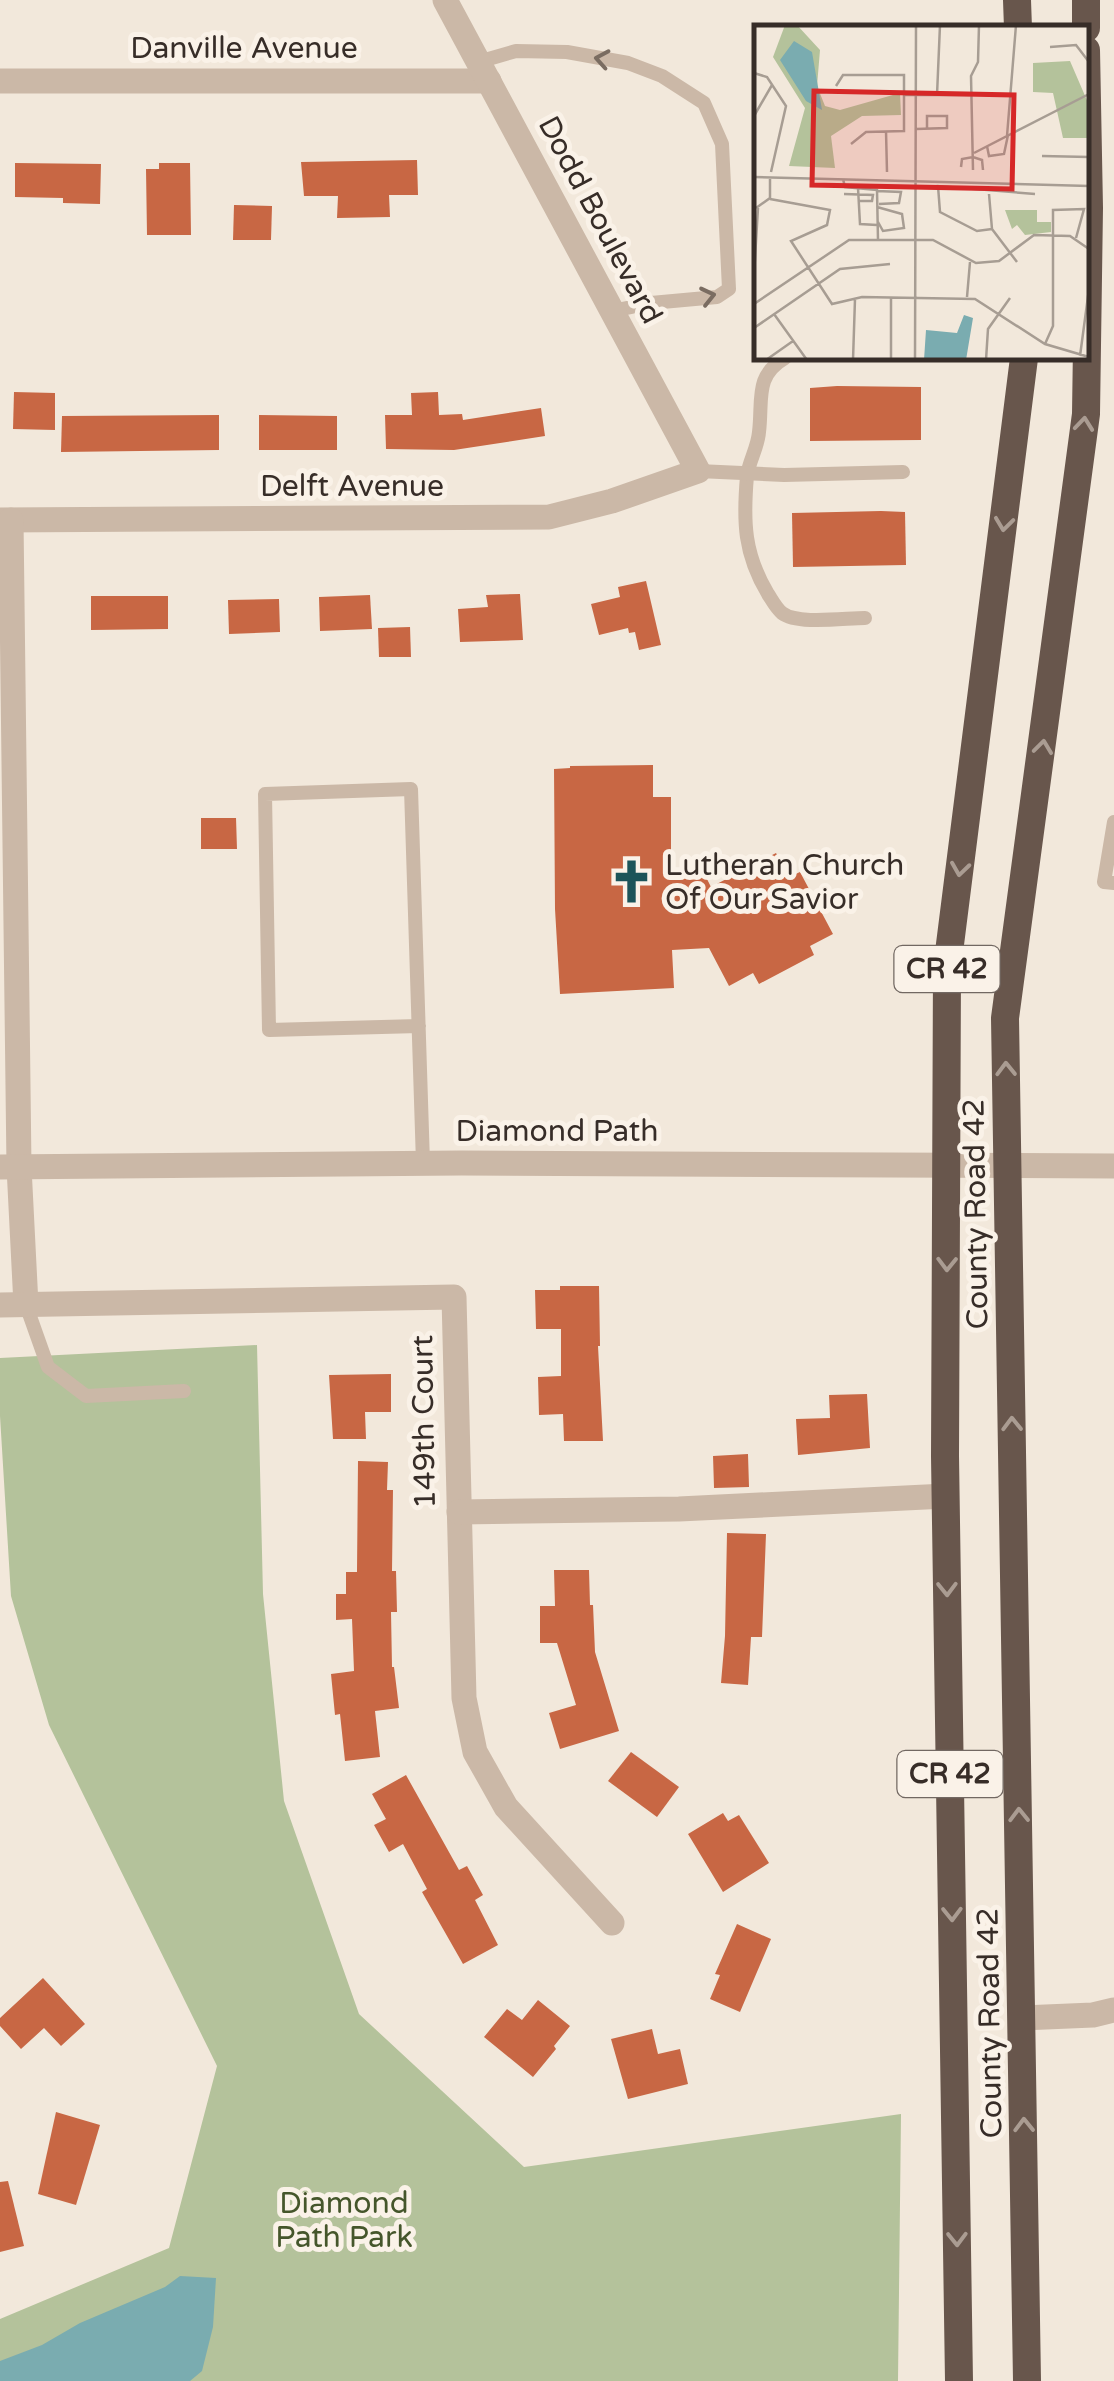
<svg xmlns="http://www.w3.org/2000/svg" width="1114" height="2381" viewBox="0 0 1114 2381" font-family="'Varela Round',sans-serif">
<rect width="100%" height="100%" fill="#f2e8db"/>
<path fill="#b4c29b" d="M257,1345L263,1594L284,1801L359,2014L524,2167L901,2114L898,2381H0V2319L169,2248L217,2066L49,1725L11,1596L0,1416V1358Z"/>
<path fill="#7aacb0" d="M180,2276L216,2278L213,2327L202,2371L190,2381H0V2361L42,2345L80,2323L165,2287Z"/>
<g fill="#c86744">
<path d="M417,160L418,195H389L390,217L337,218L338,196H304L301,162Z"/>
<path d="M15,163L101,164L100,204L63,203V198L15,197Z"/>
<path d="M159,163H190L191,235H147L146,169H159Z"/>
<path d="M234,205L272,206L271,240H233Z"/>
<path d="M837,386L921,387V440L810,441V388Z"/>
<path d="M14,392L55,393V430L13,429Z"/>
<path d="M438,392L439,415L462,414L463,420L541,408L545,436L454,450L386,449L385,415H412L411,393Z"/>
<path d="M219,415V450L61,452L62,416Z"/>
<path d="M259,415L337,416V450H259Z"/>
<path d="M881,511L905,512L906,565L793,567L792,513Z"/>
<path d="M646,581L661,645L639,650L635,632L629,633L628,628L599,635L591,604L620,597L618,587Z"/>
<path d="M520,594L523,640L460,642L458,609L488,607L486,595Z"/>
<path d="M370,595L372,629L320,631L319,597Z"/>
<path d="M91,596H168V629L91,630Z"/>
<path d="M279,599L280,632L229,634L228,600Z"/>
<path d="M410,627L411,657H379L378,628Z"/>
<path d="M653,765V797H671V873H704L711,887L776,853L789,877L800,872L833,934L810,946L814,955L759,984L753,973L729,986L709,948L672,950L674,988L560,994L555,909L554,769L570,768V766Z"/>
<path d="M201,818H236L237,849H201Z"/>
<path d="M560,1286H599L600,1346H598L603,1441H564L563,1414L539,1415L538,1377L561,1376V1329H536L535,1290H560Z"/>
<path d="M391,1374V1412H365L366,1439H333L329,1375Z"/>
<path d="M867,1394L870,1448L798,1455L796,1419L830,1418L829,1395Z"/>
<path d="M748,1454L749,1487L714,1488L713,1456Z"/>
<path d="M358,1461L388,1462L387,1490H393L392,1571H396L397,1612H391L392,1667H394L399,1708L375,1711L380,1757L345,1761L340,1714L335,1715L331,1674L354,1671L352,1619L336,1620V1594H346V1572H357Z"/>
<path d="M727,1533L766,1534L762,1637H751L748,1685L721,1683L725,1636Z"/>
<path d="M554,1570H589L590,1605H593L595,1652L619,1731L560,1749L549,1713L576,1705L557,1643H540V1606H555Z"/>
<path d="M631,1752L679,1787L657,1817L608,1781Z"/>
<path d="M406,1775L459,1870L467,1866L483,1895L475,1900L498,1945L463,1964L422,1892L427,1889L403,1844L389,1852L374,1825L386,1819L372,1794Z"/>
<path d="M723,1813L728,1821L739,1815L769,1863L723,1892L688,1834Z"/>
<path d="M737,1924L771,1939L740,2012L710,1999L720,1975L715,1974Z"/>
<path d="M43,1978L85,2024L61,2046L44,2028L21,2049L0,2026V2018Z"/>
<path d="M538,2000L570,2026L554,2046L556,2049L533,2077L484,2037L507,2009L522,2020Z"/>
<path d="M652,2029L658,2054L680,2049L688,2084L628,2099L611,2039Z"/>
<path d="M56,2112L100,2125L76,2205L38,2194Z"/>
<path d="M8,2181L24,2246L0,2252V2182Z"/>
</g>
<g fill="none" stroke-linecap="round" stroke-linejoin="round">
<g stroke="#cbb8a7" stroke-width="14">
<path d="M478,62L516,51L567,52L628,63L662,76L704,103L722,144L729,289L717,297L651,303L612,311"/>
<path d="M785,358C754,376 763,400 759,432C758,447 749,461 747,476C743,522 744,554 768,594C772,600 776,608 782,613C797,625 845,618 865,618"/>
<path d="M698,471L784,475L903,472"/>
<path d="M1114,822L1104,882L1114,883"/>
<path d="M419,1026L269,1030L265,794L411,789L423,1163"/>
<path d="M26,1305L48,1367L86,1396L184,1391"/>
</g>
<g stroke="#cbb8a7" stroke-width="25">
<path d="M0,81H489"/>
<path d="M0,520L549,517L612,501L698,471L445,0"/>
<path d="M11,520L19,1167L26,1305"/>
<path d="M0,1305L454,1297L464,1698L475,1752L506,1807L612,1923"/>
<path d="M459,1512L679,1509L946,1496"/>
<path d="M1022,2018L1093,2015L1114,2010"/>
</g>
<path stroke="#cbb8a7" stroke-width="25" d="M0,1167L461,1163L1114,1166"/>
<g stroke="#68564c" stroke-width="28">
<path d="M1017,0L1018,28"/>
<path d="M1086,0V28"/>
<path d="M959,2381L945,1456L947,968L1024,358"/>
<path d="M1027,2381L1005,1018L1086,414L1089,208L1086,50"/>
</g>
</g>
<defs><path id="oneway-chevron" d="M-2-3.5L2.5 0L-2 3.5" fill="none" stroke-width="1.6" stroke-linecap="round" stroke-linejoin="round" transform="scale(2.5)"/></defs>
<g stroke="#7a6c61">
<use href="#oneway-chevron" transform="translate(602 59) rotate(-170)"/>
<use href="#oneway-chevron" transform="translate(708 296) rotate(-13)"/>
</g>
<g stroke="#aa9c92">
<use href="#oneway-chevron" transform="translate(1084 424) rotate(-84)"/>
<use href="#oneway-chevron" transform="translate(1004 524) rotate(97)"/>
<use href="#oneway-chevron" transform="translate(1043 747) rotate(-83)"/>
<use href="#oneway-chevron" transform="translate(960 869) rotate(98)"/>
<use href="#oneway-chevron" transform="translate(1006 1069) rotate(-91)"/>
<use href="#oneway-chevron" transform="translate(947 1264) rotate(91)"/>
<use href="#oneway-chevron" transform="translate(1012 1424) rotate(-91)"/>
<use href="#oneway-chevron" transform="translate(947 1589) rotate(89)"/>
<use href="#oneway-chevron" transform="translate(1019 1815) rotate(-91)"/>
<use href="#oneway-chevron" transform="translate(952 1914) rotate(89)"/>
<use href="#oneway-chevron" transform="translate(1024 2125) rotate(-91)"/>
<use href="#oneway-chevron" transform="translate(957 2239) rotate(89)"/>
</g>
<defs>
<symbol id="church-bare" viewBox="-9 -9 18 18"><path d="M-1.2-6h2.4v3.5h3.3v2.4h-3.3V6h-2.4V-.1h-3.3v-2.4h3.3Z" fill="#1c5459" stroke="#faf2e8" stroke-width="2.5" paint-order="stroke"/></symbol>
</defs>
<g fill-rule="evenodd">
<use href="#church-bare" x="600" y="850" width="63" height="63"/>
</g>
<g text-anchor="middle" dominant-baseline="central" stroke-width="10" stroke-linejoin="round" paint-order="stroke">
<g fill="#faf2e8" stroke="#726862" stroke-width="2.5">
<rect x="894.5" y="946" width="105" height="46" rx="8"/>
<rect x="897.5" y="1751" width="105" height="46" rx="8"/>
</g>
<g font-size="28" font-weight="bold" fill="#372d28">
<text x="947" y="969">CR 42</text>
<text x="950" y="1774">CR 42</text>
</g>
<g font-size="30" fill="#372d28" stroke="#faf2e8">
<text x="244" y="48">Danville Avenue</text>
<text transform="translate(600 220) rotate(62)">Dodd Boulevard</text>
<text x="352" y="486">Delft Avenue</text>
<text x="557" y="1131">Diamond Path</text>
<text transform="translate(976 1214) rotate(-91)">County Road 42</text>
<text transform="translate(424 1422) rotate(-91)">149th Court</text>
<text transform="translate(990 2023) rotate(-91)">County Road 42</text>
</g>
<g font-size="30" fill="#372d28" stroke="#faf2e8" text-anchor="start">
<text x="665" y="865">Lutheran Church<tspan x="665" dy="34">Of Our Savior</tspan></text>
</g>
<g font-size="30" fill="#45562b" stroke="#faf2e8">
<text x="344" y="2203">Diamond<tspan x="344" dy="34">Path Park</tspan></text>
</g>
</g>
<g transform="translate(754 25)">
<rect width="335" height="335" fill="#f2e8db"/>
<path d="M31,0H43L66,25L63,61L71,81L86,85L146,68L147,90L108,91L77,111L81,143L35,141L51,83L19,32ZM316,36L335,80V113H309L299,68L279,67V38ZM251,185H283V197H297V207L271,210L263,200L258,204Z" fill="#b4c29b"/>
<path d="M40,16L58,27L68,85L52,76L26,35ZM210,290L219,293L212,335H170L172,305L203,308Z" fill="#7aacb0"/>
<path fill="none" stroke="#a79d93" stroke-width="2.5" d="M296,22L322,20L335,37M0,48L13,52L32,81L17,147M82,61L89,50H150V106L112,107L97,119M150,70H216M183,70L186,0M0,91L18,60M162,104L193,103V91H173V104M132,106L133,147M253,111L262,0M233,121L235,131L250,129L254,110M220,128L335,69M288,131L335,132M207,142L208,134L219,132L228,135L229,145M219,145L217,51L224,37L225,0M0,152L335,161M89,154L91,162L123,165L124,215M104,163L106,199L123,200M123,166L147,167L145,178L125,179M90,169L119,170L118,176H104M235,169L238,204L263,237M16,174L76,185L73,200L37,216L78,279L108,272L221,274L291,319L335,332M123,182L148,189L150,203L129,206L124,197M2,183L16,173V154M238,204L223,206L186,187L184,161L281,169M0,250L4,183M213,272L216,237M0,279L95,215H179L222,238L245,236L280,210L316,211L335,224M20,289L53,335M0,303L86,244L136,239M291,319L299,301V185L330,184L322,213M326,331L335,264M12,335L39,316M99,335L101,274M137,335V272M161,335L162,0M232,335L234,304L256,273"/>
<path fill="#d62828" fill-opacity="0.15" stroke="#d62828" stroke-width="5" d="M60,66L260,70L258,164L58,160Z"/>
<rect width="335" height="335" fill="none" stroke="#372d28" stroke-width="5"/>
</g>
</svg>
